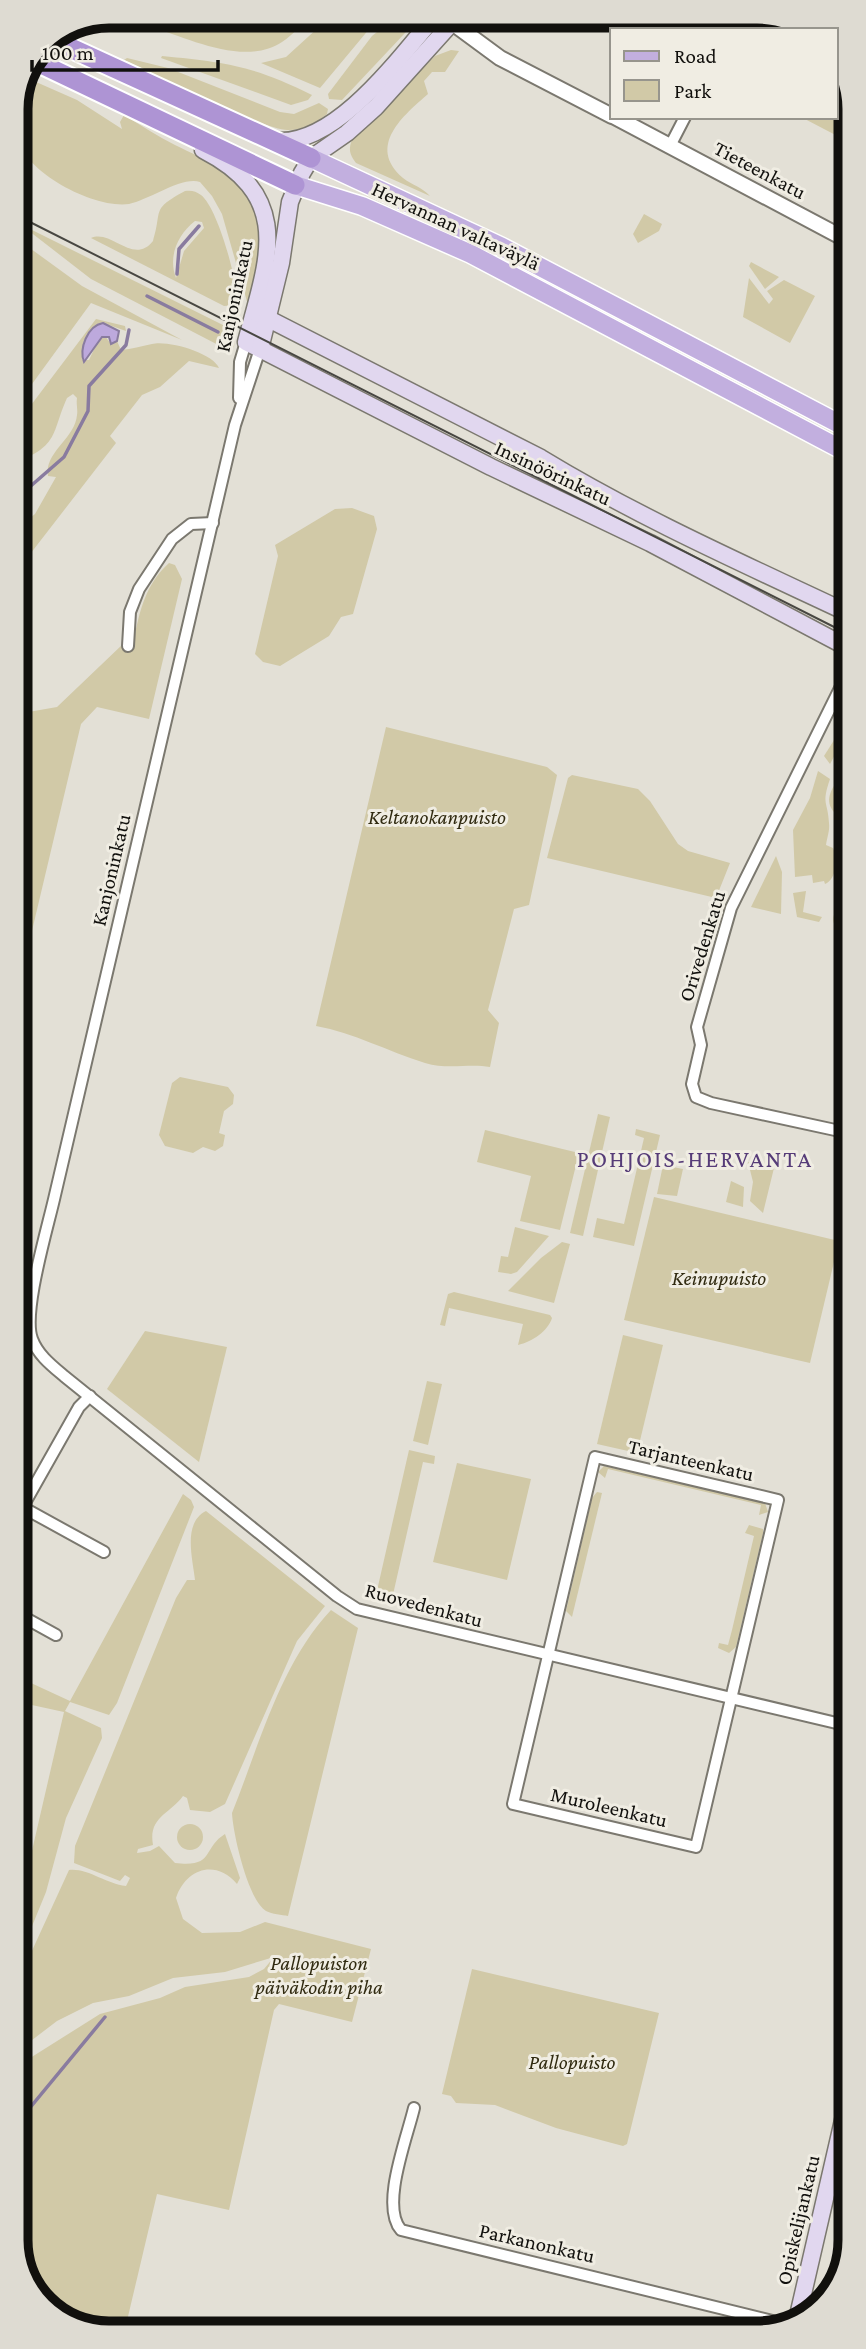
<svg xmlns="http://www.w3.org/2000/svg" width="866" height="2349" viewBox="0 0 866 2349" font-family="'Crimson Pro',serif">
<rect width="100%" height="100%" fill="#e3e0d6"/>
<g fill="#d1c9a7" fill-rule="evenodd">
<path d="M152,16H311C302,24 293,35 282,42C244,67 188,38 149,26Z"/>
<path d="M331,16H380L320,88L261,63L286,57Z"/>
<path d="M397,16H421L342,100L329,99L328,94L372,36Z"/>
<path d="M451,50L459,51L445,72H432L424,81L428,94C404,115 366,146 403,178C412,185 422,187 430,196L356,163C349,154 348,148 353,138L435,56Z"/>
<path d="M162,56C225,62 254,66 312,95L308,100L291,105L161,58Z"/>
<path d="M127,58L168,68L280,112L294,114L319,103L328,109L327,114C316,123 303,130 288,130C265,131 153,73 124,60Z"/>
<path d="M836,68L847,84V141L801,117H836Z"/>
<path d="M27,78L77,100L122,129L120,122L124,115C141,125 157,136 175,145C210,162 254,181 260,226C263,252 253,280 248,305L222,214L212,196L200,182C182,176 149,200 129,204C94,209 23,172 16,135C12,114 19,97 27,78Z"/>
<path d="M185,191C191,190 196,191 201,195C218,208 239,285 237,305L224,306L91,238C112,229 133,266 153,241C163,209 150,210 185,191ZM195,221L202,222L204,228L184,251L176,278C168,257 177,235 195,221Z"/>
<path d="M644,214L662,224L659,231L638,243L633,234Z"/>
<path d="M20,224L235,331L234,347L226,349L91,279Z"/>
<path d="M16,238L82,286L182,340L91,303L16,406Z"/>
<path d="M751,262L779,277L765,289L749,266Z"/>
<path d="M749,278L769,304L773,299L767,291L784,280L815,296L790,343L743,317Z"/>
<path d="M96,319L125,326L126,331L103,323L97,324L84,341L82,360H89L98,341L105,336L111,344L117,341L121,350C132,349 141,346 152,344C168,340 213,353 219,368L189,361L160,387L142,395L110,436L116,443L17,571V528L35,514L56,477L48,476C44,452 75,439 77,415C78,410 76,404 77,398L73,394L67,398C51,434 60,444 16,463V425Z"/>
<path d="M352,508L374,516L377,529L353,614L341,617L329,636L280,666L263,662L255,654L278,556L275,545L335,509Z"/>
<path d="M169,563L175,565L182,579L149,719L97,707L81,724L17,994V714L57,707L123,644L134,639C140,609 146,584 169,563Z"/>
<path d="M848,718V731L830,764L824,756Z"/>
<path d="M386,727L547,767L557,775L529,905L514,909L488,1010L499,1023L490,1067C469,1063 449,1070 425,1063C387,1051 354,1033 316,1026Z"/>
<path d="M818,771L830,779C821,805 828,801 829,823C830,830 827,838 826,845L833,848C838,858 837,879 825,884L824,881L813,883L812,875L795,877L793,830L810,798Z"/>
<path d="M572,775L638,789L650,801L678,844L688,851L730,863L716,898L547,858L568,778Z"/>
<path d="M839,779L848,786V805L834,812C824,801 831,789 839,779Z"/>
<path d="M776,856L782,872L781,914L751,907Z"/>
<path d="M806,891L803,912L822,917L819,922L797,917L793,893Z"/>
<path d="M845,899L848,900V930L836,927C828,916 839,908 845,899Z"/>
<path d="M180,1077L228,1087L234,1095L233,1104L224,1111L219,1133L225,1135L223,1146L215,1151L203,1147L193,1153L165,1146L159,1135L172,1083Z"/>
<path d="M598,1114L610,1117L583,1236L570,1233Z"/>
<path d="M636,1129L660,1135L634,1246L593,1237L597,1218L624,1224L644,1138L635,1135Z"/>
<path d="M485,1130L579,1153L560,1230L520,1221L531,1176L477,1162Z"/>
<path d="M748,1162L774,1168L763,1213L750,1201L753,1182Z"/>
<path d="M663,1165L683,1169L677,1196L657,1194Z"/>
<path d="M731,1181L744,1187L743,1207L726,1202Z"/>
<path d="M654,1197L839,1241L810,1363L624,1320Z"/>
<path d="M515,1227L549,1236L517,1272L511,1274L498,1272L501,1256L508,1257Z"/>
<path d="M562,1242L570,1244L554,1303L508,1291L541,1258Z"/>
<path d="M454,1292L550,1315L552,1318C548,1331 532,1342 518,1345L523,1324L449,1308L445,1326L440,1325L448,1294Z"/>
<path d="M145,1331L227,1347L199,1462L107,1389Z"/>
<path d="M623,1335L663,1345L637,1453L597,1444Z"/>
<path d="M427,1381L442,1384L428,1445L413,1441Z"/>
<path d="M409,1450L435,1456L434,1464L423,1462L392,1599L376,1595Z"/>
<path d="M457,1463L531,1479L507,1580L433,1562Z"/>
<path d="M604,1466L765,1503L768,1512L759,1515L761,1505L608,1469L605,1478L598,1472Z"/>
<path d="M597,1492L602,1493L572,1617L566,1611L592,1498Z"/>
<path d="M183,1494L191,1500L194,1507L117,1703L109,1715L70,1702L65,1711L101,1728L102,1738L66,1818L46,1892L19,1958V1907L64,1712L18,1702V1677L70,1701Z"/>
<path d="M206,1511L325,1606L297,1641L225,1804L210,1812L190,1810L187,1798L183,1796C170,1814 148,1817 153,1845L138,1849L137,1853L150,1851L159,1846L175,1863C215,1868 202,1848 225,1834L240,1878L237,1884C216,1859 186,1868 176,1898L183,1919L202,1933L240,1932L265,1922L371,1949L352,2022L279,2004L274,2010L229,2210L157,2194L126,2325L159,2333H103L48,2310L19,2265V2065L100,2014L160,1998L185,1987L249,1977L264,1969L274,1957L225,1972L173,1978L129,1996L93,2003L57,2021L19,2050V1979L69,1870C88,1868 106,1884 126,1886L130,1878L125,1875L120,1881L74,1863L75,1846L176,1598L187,1580H195C193,1560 182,1523 206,1511Z"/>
<path d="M749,1525L763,1529V1533L736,1647L729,1653L718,1648L719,1643L728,1645L732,1630L754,1536L745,1533Z"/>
<path d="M331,1610L358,1628L288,1916C282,1915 272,1914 266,1911C248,1900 233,1834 232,1813C259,1746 280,1664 331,1610Z"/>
<circle cx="190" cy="1837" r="13"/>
<path d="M472,1969L659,2013L627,2144L623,2146L556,2128L495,2105L456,2103L451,2096L442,2094Z"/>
</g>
<path fill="#bda9dd" stroke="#897b9f" stroke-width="2" d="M103,323L119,331L117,341L111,344L109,337H102L84,362C79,349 87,326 103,323Z"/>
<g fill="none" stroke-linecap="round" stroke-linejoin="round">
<g stroke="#897b9f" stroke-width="3.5">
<path d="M177,274L179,249L199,226"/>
<path d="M147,296L218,332"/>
<path d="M25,491L64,457L88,411L89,386L126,345L129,330"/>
<path d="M19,2121L105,2017"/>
</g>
<defs>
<g id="minor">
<path d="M730,30L737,16"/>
<path d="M670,146L685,117"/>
<path d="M260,349L235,425L55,1195C48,1227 22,1312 32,1339C38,1355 51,1365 64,1376L337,1596L357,1609L849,1726"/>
<path d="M239,398L240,362L246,342"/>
<path d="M128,646L130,612L139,589L172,539L191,524L213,523"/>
<path d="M848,672L731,908L697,1027L701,1045L692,1084L696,1097L711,1103L849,1133"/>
<path d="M595,1457L778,1500L696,1847L513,1804Z"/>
<path d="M22,1507L104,1552"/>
<path d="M18,1515L79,1407L90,1396"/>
<path d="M18,1614L56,1635"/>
<path d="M414,2108C407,2138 380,2206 401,2230L789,2325"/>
</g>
<g id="tertiary">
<path d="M443,16L500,58L612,116"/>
<path d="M615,117L847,240"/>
</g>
<g id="secondary">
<path d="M278,141C337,144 399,58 435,16"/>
<path d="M203,150C296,198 267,261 246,342L491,467L650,543L841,644"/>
<path d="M255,312L541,458C638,517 744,564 848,613"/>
<path d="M260,349L281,263L290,202L302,173L311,158L347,133L376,107L458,16"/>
<path d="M848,621L840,637L848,655"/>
<path d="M797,2320L850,2090"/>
</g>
<g id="primary">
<path d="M311,158L502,247L847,428"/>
<path d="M295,185L362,206L471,254L848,453"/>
</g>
<g id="trunk">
<path d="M51,39L311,158"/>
<path d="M35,61L295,185"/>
</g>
</defs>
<use href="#minor" stroke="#7b786f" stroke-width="14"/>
<use href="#tertiary" stroke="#7b786f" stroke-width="18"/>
<use href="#secondary" stroke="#7b786f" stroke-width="19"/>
<use href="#primary" stroke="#fff" stroke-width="21"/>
<use href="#trunk" stroke="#fff" stroke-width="23"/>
<use href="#minor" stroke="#fff" stroke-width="10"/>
<use href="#tertiary" stroke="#fff" stroke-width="14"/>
<use href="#secondary" stroke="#e1d7ef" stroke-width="16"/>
<use href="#primary" stroke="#c2afdf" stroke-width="18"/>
<use href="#trunk" stroke="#ae94d4" stroke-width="19"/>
<path stroke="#484742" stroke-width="2" d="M16,215L848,634"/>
</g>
<g text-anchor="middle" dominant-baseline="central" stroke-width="6" stroke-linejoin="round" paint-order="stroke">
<g font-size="21" fill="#11100d" stroke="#f0ede3">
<text transform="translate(760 170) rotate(28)">Tieteenkatu</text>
<text transform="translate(456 226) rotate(25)">Hervannan valtaväylä</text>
<text transform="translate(234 296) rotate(-78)">Kanjoninkatu</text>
<text transform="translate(553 473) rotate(25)">Insinöörinkatu</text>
<text transform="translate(111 870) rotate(-77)">Kanjoninkatu</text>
<text transform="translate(702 946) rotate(-73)">Orivedenkatu</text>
<text transform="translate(691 1460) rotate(13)">Tarjanteenkatu</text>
<text transform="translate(424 1605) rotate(15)">Ruovedenkatu</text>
<text transform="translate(609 1807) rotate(13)">Muroleenkatu</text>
<text transform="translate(798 2220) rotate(-77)">Opiskelijankatu</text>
<text transform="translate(537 2243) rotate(13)">Parkanonkatu</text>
</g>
<g font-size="21" font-style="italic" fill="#302a10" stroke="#f0ede3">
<text x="437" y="817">Keltanokanpuisto</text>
<text x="719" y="1278">Keinupuisto</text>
<text x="319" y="1963">Pallopuiston<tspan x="319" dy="24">päiväkodin piha</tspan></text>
<text x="572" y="2062">Pallopuisto</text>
</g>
<g font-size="24" letter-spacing="2" fill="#563c78" stroke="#f0ede3">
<text x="695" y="1158">POHJOIS-HERVANTA</text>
</g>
</g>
<path d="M0 0H866V2349H0ZM109 28H757A81 81 0 0 1 838 109V2240A81 81 0 0 1 757 2321H109A81 81 0 0 1 28 2240V109A81 81 0 0 1 109 28Z" fill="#dedbd2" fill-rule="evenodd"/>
<path fill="none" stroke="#11100d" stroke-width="9" d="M109 28H757A81 81 0 0 1 838 109V2240A81 81 0 0 1 757 2321H109A81 81 0 0 1 28 2240V109A81 81 0 0 1 109 28Z"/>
<rect x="610" y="28" width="228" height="91" fill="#f0ede3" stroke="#97958d" stroke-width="2"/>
<rect x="624" y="51" width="35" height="10" fill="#c2afdf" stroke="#97958d" stroke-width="2"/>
<text x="674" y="63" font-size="21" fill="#11100d">Road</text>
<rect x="624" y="80" width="35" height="21" fill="#d1c9a7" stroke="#97958d" stroke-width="2"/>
<text x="674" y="98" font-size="21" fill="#11100d">Park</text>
<path d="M32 60v10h186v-10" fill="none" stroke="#11100d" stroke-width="3.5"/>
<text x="42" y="60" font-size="21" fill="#11100d" stroke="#f0ede3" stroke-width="5" paint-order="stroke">100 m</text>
</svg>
